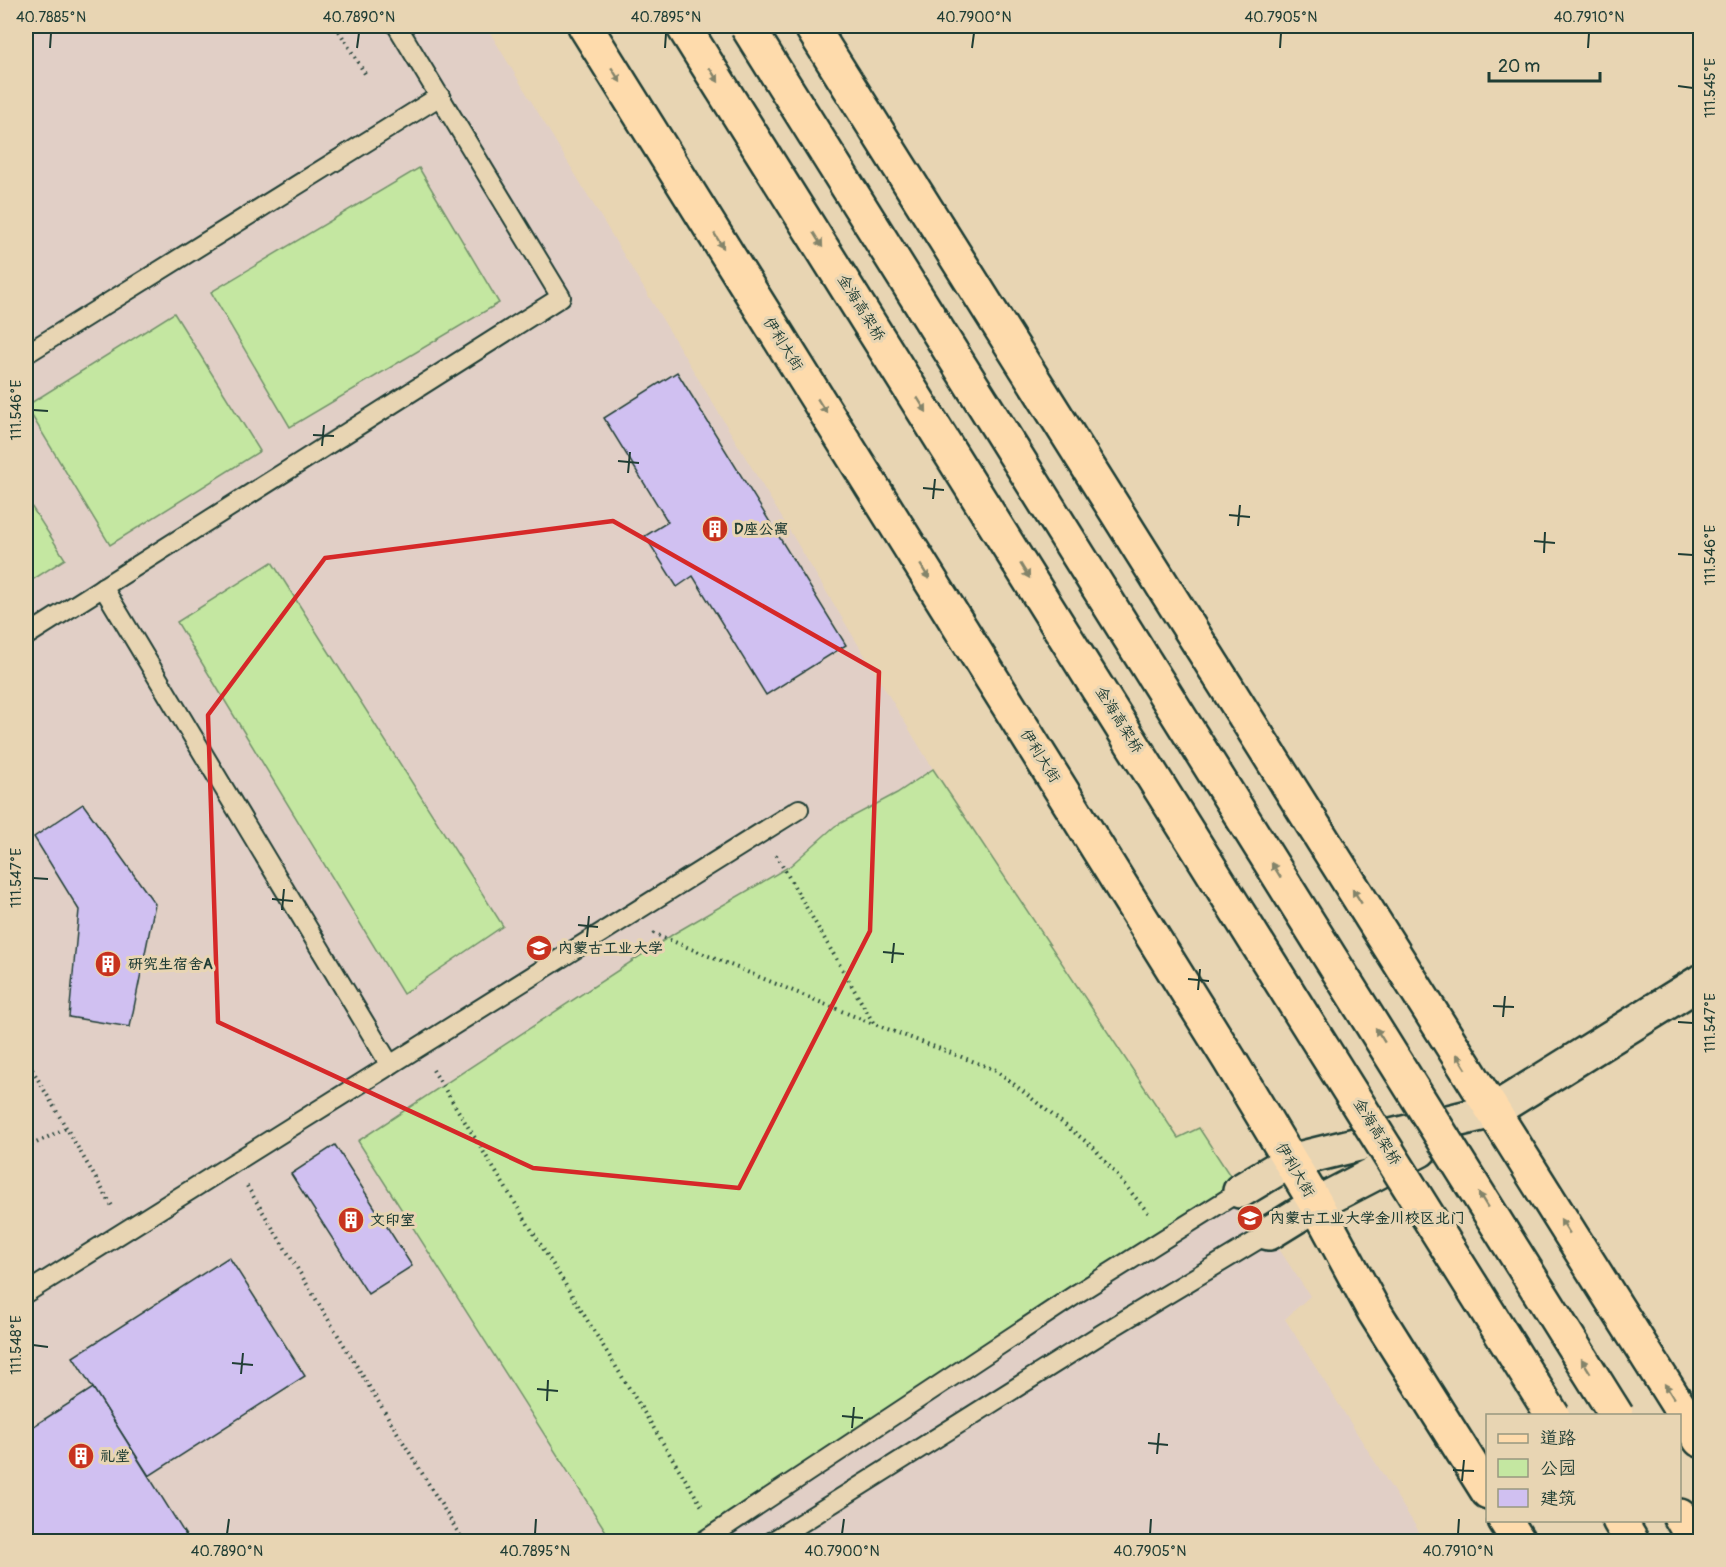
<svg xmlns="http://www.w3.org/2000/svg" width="1726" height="1567" viewBox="0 0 1726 1567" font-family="Pangolin,'LXGW WenKai TC',sans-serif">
<rect width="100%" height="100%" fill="#e8d5b3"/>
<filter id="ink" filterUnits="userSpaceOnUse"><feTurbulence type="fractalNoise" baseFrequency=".0167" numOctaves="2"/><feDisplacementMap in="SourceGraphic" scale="12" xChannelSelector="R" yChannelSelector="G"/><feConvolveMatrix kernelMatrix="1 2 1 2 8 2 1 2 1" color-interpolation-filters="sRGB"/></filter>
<g filter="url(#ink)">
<path fill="#e1cfc6" d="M26,26H486L933,769L1178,1138L1199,1128L1310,1296L1285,1319L1425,1541L26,1542Z"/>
<g fill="#c4e7a1" stroke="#72926a" stroke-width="1.5">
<path d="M419,168L499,303L290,427L211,292Z"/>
<path d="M174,313L260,451L110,545L26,406Z"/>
<path d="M26,498L65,559L26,584Z"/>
<path d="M272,562L503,926L403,994L177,622Z"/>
<path d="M933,769L1178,1138L1199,1128L1240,1191L702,1541H612L358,1141L675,933L790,866L835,826L897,793Z"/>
</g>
<g fill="#d0c0f1" stroke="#1f3d34" stroke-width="1.5">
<path d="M677,372L846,645L766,695L693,576L677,587L645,536L668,522L604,418Z"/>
<path d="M83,804L155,904L130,1027L69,1017L79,910L34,837Z"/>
<path d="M335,1145L412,1266L368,1294L291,1174Z"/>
<path d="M229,1257L305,1376L149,1476L73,1357Z"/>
<path d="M93,1388L124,1437L190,1542H26V1431Z"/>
</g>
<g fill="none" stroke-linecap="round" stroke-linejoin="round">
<defs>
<g id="lane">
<path d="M26,354L440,96"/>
<path d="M103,587L390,1065"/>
<path d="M26,636L561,297L397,26"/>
<path d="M26,1293L799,809"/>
<path d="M702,1542L1078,1293L1240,1191"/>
<path d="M771,1542L1103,1333L1269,1233"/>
</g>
<g id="street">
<path d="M1240,1191L1290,1161L1493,1111"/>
<path d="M1269,1233L1316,1204L1420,1150"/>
</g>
<path id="secondary" d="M1493,1111L1700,982"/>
<g id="primary">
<path d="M585,26L1229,1059L1316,1204L1374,1311L1488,1492"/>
<path d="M811,26L1700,1440"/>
<path d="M1505,1520L1519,1542"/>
</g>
<g id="highway">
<path d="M1680,1516L1695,1542"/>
<path d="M1619,1520L1632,1542"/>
</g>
</defs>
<use href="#lane" stroke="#1f3d34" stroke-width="22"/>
<use href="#street" stroke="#1f3d34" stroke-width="38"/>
<use href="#secondary" stroke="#1f3d34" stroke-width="38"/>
<use href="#primary" stroke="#1f3d34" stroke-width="38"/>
<use href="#highway" stroke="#1f3d34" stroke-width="38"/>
<g stroke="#1f3d34" stroke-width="4" stroke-dasharray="1.5 4.5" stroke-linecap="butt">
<path d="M336,26L367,77"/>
<path d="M776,855L874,1024L996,1070L1094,1148L1150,1215"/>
<path d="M653,933L873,1024"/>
<path d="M26,1059L112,1206"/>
<path d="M433,1070L703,1508"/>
<path d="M26,1148L66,1128"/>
<path d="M247,1186L464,1542"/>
</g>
<use href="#lane" stroke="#e8d5b3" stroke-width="18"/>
<use href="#street" stroke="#e8d5b3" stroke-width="33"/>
<use href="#secondary" stroke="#e8d5b3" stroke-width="33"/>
<use href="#primary" stroke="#fedbac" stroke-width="33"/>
<use href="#highway" stroke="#fedbac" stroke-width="33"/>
<defs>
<g id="highway-bridge">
<path d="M683,26L1553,1416"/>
<path d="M747,26L1617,1416"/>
</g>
</defs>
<use href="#highway-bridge" stroke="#1f3d34" stroke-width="38" stroke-linecap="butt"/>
<use href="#highway-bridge" stroke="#fedbac" stroke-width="33"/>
</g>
<defs><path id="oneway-solid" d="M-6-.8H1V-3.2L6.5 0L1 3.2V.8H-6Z" transform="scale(1.5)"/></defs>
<g fill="#83846a">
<use href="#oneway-solid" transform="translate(616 75) rotate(58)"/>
<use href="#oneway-solid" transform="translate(714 75) rotate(58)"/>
<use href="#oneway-solid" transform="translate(818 240) rotate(58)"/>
<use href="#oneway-solid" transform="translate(719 241) rotate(58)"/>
<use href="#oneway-solid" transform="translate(922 405) rotate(58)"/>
<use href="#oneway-solid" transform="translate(822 406) rotate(58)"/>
<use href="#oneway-solid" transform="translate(1025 571) rotate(58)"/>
<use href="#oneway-solid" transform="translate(925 572) rotate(58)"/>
<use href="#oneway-solid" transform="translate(1276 870) rotate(-122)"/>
<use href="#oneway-solid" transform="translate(1357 896) rotate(-122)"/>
<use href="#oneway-solid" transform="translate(1380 1035) rotate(-122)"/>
<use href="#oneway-solid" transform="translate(1461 1061) rotate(-122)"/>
<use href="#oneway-solid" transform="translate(1483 1200) rotate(-122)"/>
<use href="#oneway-solid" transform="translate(1565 1226) rotate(-122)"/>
<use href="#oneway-solid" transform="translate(1586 1366) rotate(-122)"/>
<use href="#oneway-solid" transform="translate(1669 1391) rotate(-122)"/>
</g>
</g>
<path fill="none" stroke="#d62828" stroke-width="4.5" stroke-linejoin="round" d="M613,521L879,672L870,931L739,1188L533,1168L218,1022L208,715L325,558Z"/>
<path fill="none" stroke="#1f3d34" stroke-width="2" d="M50,48L51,33M357,48L359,33M665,48L666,33M972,48L974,33M1280,48L1281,33M1588,48L1589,33M1678,86L1693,88M33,410L48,411M313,435L334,436M322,446L324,425M618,461L639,463M628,473L630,452M923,488L944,490M933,499L935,479M1229,515L1250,517M1238,526L1240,505M1534,541L1555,543M1544,553L1545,532M1678,554L1693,555M33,878L48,879M272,899L293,901M282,910L284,889M578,925L598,927M587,937L589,916M883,952L904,954M892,963L894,943M1188,979L1209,981M1198,990L1200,969M1493,1006L1514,1007M1503,1017L1505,996M1678,1022L1693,1023M33,1345L48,1347M232,1363L253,1365M241,1374L243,1353M537,1389L558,1391M547,1401L548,1380M842,1416L863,1418M852,1428L854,1407M1148,1443L1168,1445M1157,1454L1159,1433M1453,1470L1474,1471M1462,1481L1464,1460M227,1534L229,1519M535,1534L536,1519M842,1534L844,1519M1150,1534L1151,1519M1458,1534L1459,1519"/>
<defs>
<symbol id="building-disc" viewBox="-11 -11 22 22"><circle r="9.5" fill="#c8321e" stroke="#e8d5b3"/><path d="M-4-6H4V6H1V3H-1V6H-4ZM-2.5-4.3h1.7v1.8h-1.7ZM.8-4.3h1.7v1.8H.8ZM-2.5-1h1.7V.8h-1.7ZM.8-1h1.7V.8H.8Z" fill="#fff"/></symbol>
<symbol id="university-disc" viewBox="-11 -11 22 22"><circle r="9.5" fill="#c8321e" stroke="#e8d5b3"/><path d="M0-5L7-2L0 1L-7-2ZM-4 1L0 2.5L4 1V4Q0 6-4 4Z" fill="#fff"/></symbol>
</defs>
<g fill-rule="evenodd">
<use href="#building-disc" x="700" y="514" width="30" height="30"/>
<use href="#university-disc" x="524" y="933" width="30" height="30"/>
<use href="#building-disc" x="93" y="949" width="30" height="30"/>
<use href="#university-disc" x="1235" y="1203" width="30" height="30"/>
<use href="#building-disc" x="336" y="1205" width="30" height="30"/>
<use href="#building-disc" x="66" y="1441" width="30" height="30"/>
</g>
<g text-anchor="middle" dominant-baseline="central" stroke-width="6" stroke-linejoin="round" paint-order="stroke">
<g font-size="15" fill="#1f3d34" stroke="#e8d5b3">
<text transform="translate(861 308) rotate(58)">金海高架桥</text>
<text transform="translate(783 344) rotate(58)">伊利大街</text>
<text transform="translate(1119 720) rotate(58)">金海高架桥</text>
<text transform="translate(1040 756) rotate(58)">伊利大街</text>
<text transform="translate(1377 1132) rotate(58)">金海高架桥</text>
<text transform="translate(1295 1170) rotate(59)">伊利大街</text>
</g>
<g font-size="15" font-weight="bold" fill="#1f3d34" stroke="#e8d5b3" text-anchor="start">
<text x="734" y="529">D座公寓</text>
<text x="558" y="948">内蒙古工业大学</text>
<text x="128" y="964">研究生宿舍A</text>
<text x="1270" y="1218">内蒙古工业大学金川校区北门</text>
<text x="370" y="1220">文印室</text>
<text x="100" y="1456">礼堂</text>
</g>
</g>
<rect width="1726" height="1567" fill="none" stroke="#e8d5b3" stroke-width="66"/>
<rect x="1486" y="1414" width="195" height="108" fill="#e8d5b3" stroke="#989880" stroke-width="1.5"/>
<rect x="1498" y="1434" width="30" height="9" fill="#fedbac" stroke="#989880" stroke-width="1.5"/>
<text x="1540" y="1444" font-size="18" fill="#1f3d34">道路</text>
<rect x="1498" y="1459" width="30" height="18" fill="#c4e7a1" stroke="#989880" stroke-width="1.5"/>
<text x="1540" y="1474" font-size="18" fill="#1f3d34">公园</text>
<rect x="1498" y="1489" width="30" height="18" fill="#d0c0f1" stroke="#989880" stroke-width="1.5"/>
<text x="1540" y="1504" font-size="18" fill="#1f3d34">建筑</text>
<path d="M1489 72v9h111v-9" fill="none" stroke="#1f3d34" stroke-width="3"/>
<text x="1498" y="72" font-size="18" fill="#1f3d34" stroke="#e8d5b3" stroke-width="4.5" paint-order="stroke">20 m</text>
<rect x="33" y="33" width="1660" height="1501" fill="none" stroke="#1f3d34" stroke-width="2"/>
<g font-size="15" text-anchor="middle" fill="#1f3d34">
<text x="51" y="22">40.7885°N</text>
<text x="359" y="22">40.7890°N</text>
<text x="666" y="22">40.7895°N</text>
<text x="974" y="22">40.7900°N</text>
<text x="1281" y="22">40.7905°N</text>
<text x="1589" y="22">40.7910°N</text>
<text transform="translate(1710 88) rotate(-90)" y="5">111.545°E</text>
<text transform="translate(16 410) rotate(-90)" y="5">111.546°E</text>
<text transform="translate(1710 555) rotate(-90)" y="5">111.546°E</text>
<text transform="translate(16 878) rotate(-90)" y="5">111.547°E</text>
<text transform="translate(1710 1023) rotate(-90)" y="5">111.547°E</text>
<text transform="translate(16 1345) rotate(-90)" y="5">111.548°E</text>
<text x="227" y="1556">40.7890°N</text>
<text x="535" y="1556">40.7895°N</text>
<text x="842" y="1556">40.7900°N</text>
<text x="1150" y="1556">40.7905°N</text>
<text x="1458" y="1556">40.7910°N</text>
</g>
</svg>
